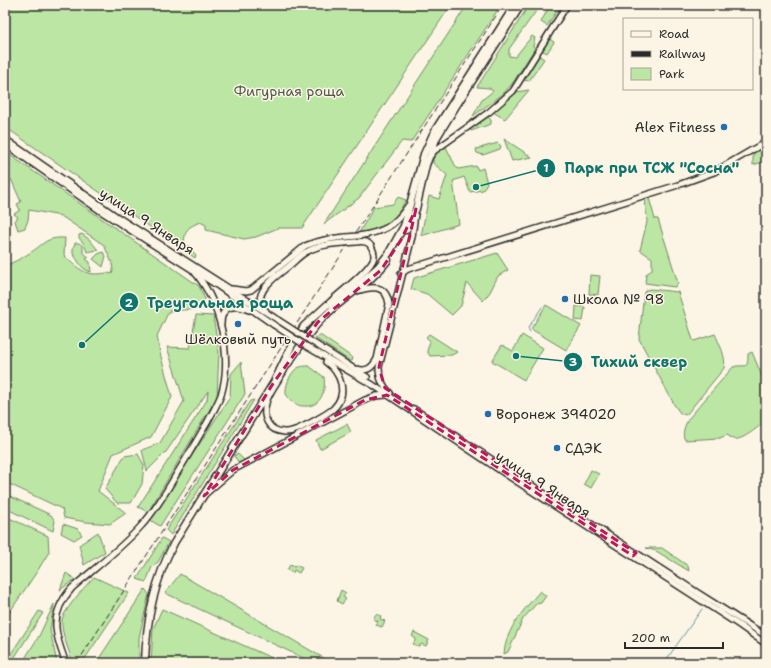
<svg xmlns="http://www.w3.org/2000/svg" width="771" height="668" viewBox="0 0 771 668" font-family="'Shantell Sans',sans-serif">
<rect width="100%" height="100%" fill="#fcf5e5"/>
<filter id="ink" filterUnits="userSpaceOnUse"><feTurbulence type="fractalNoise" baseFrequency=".025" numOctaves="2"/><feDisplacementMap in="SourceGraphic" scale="8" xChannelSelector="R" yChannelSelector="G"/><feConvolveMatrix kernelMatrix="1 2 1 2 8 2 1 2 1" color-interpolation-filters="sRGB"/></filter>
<g filter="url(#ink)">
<g fill="#bbe6a3" stroke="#738867">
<path d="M5,5H451L302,228H278L256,237L244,239L206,230V225L200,222C187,228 186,228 184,242L196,255L195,258L5,127Z"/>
<path d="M467,5H501L411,142L402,141L359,198L324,224Z"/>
<path d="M529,5H543L539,7L509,49V56L515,57L532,36L535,38L533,46L535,48L512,84L503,94L473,116L482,100L493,91L489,88L477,87Z"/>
<path d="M550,5H561L547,26L541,22Z"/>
<path d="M548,38L554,42L547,53L541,50Z"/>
<path d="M538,55L544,59L529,81L523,80Z"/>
<path d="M529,90L505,119L493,112L516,92Z"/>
<path d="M487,116L491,120V124L471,131L470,128Z"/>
<path d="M504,139L532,157L512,161Z"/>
<path d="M444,143L455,165L458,169L476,166L478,170L483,168L487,183L483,190L470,192L464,177L453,181L459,224L421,236L429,196L439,199L447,175L433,163V158Z"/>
<path d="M498,143L501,146L500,149L483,155L477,153L476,149Z"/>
<path d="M766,145V161L753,165V153Z"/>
<path d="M10,155L199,286L205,299L196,309L169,311L157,336L160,353L172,397L151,437L113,454L98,491L126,513L110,524L86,522L64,518L62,509L5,482V266C13,262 21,259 28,254C44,245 44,237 65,238L64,255C73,264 83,275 97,274C102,274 107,272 112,274L113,271L112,263L104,245L61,216L29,210L28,220L25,228L18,230L15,221L18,217L14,214L20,210L17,204L21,202L11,179L5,176V164Z"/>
<path d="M398,197L406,200L395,218L376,231L359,233L374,207L393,204Z"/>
<path d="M649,198L655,219H658L678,283L675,287L645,283L646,274L652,270V258L640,250L647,222L645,199Z"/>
<path d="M82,234L90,240L98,250L87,252L84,244L79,238V235Z"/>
<path d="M75,243H79L83,246V253L89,257L86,259L90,262L91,272C79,268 80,262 73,254V248Z"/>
<path d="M103,252L106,256L103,267L93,259L98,254Z"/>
<path d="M497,253L508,270L498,276L490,292L483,301L467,283L461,306L452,315L427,294L411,289L414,278Z"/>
<path d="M590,275L600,276L598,295L589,294Z"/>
<path d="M650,289L678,292L693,340L694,341L715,334C719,343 727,358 724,368L686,415L680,413L675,406L639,339L644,292L646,290Z"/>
<path d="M546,305L581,326L566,350L531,329Z"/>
<path d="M576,306L585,307L583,321L575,320Z"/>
<path d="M196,315L213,316L219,352L217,397L148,512L138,507L207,400L208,391L166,452L147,471L142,450L160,443L184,401L167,347L190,348Z"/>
<path d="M429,334L457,352L452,355L430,356L427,351L430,341L426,337Z"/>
<path d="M320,335L353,358L352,361H350L315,338Z"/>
<path d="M522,335L543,348L524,380L492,361L502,345L513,351Z"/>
<path d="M752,352L766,386V420C760,426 741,442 733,439C731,438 729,436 727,435L720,438L685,440C681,435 685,424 689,418L733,367C745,363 748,372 748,354Z"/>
<path d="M241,362L245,394L160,526L150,520L230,397L231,374Z"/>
<path d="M309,366L324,377C326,391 321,408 303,406C300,406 297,405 294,403C291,401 288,397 286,394C285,386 290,374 296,369C300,366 305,366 309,366Z"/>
<path d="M254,400L171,535L166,530L250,401Z"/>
<path d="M347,424L351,432L320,449L316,440Z"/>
<path d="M138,454L144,465L142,484L131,503H117L105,489L124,456Z"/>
<path d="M238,454L244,460L255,455L240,463H239L234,456V455Z"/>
<path d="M591,470L599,474L591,488L584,484Z"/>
<path d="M5,494L51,515L55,521L53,531L5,508Z"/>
<path d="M5,516L48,536L49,552L38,570L5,619Z"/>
<path d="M63,524L78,529L82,535L74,540L61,533Z"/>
<path d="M98,532L105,552L84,565L79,545Z"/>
<path d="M162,538L169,542L158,562L152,567L146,582L137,579Z"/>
<path d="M646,548H662L688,566L689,571L656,551Z"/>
<path d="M290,565L295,567L296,565L302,568L299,573L294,570L293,573L287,570Z"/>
<path d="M66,573L75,579L60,590Z"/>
<path d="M180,574L332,663H333H314L165,593Z"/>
<path d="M94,577L129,593L82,663H73C70,653 60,631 62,620C64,610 86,585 94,577Z"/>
<path d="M145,589L149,594L139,638V663H96Z"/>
<path d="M341,590L346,593L343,597L346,599L342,604L337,601Z"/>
<path d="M540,591L546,596L541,603L536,604L523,619L508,652L504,654C506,628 524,610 540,591Z"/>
<path d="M54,604L50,630L57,663H22L39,636Z"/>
<path d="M162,609L283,663H151L153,629Z"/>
<path d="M39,611L43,613L11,663H5Z"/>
<path d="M376,614L381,616L380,619L385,621L382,627L376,625L378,621L373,619Z"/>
<path d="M414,632L429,640L426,646L421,644L419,647L413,644L416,639L412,636Z"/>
</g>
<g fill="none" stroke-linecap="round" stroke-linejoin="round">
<g stroke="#64949b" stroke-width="1">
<path d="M530,332L528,328L542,307"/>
<path d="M664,663L702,609"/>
</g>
<defs>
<g id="secondary">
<path d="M5,139L116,216L278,320"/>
<path d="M5,144L102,212L218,286L274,325"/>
<path d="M431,155L434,151L489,112L513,91L567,5"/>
<path d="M358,236C383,232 394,227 408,206"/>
<path d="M401,274L403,272L408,269L678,185L714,172L766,142"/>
<path d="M232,289L246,291L251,290L305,246C319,240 332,238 346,237"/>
<path d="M357,291C372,286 386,284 389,304L377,359C372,368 367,372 357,369"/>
<path d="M329,303C341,291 365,275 373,260C375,256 374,252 372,248C369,241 363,241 356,242"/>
<path d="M266,311C248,294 277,276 289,266C295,261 301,254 308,251C319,245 332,244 344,243"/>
<path d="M221,324C221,305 235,304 249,310"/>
<path d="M309,340L367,377"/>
<path d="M306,346L373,385L510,477L739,625L766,644"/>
<path d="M284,371C278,381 269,392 266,403C262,417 268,431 284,432C294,433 304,426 312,422C319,418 327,414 333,409C349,394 341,373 326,362"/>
<path d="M390,393C382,385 379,378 379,367L412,237L415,214"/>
<path d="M414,409L698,593L766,636"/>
<path d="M204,495L233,470L365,400L376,396L386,395"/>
<path d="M66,663C54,633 49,614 72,588C96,567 122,548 142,525C157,509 168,488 179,470C189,454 198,438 207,423C212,414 217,405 221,395C233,356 220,301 193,270"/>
</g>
<g id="highway">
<path d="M406,230L416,209L426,165L437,137L456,106L521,5"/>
<path d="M281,373C296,354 308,331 326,315C346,295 371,283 388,260"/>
<path d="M145,663C146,622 155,579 174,543L274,382L292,345L304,326L327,305L336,301L354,288L378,267L389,253L404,226L424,154L434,132L515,5"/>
</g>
</defs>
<use href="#secondary" stroke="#2b2b2b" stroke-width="8"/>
<use href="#highway" stroke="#2b2b2b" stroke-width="9"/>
<use href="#secondary" stroke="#fcf5e5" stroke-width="5"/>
<use href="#highway" stroke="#fcf5e5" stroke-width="6"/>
<path stroke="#2b2b2b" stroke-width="1" stroke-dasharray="6 3" stroke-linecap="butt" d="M77,663L503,5"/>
<defs>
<g id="secondary-bridge">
<path d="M346,237L358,236"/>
<path d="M344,243L356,242"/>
<path d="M278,320L309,340"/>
<path d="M274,325L306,346"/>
</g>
</defs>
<use href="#secondary-bridge" stroke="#2b2b2b" stroke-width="8" stroke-linecap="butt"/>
<use href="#secondary-bridge" stroke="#fcf5e5" stroke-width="5"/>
</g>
</g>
<path fill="none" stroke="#c2185b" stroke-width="3" stroke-dasharray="8 5" stroke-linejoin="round" d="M416,209L379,367L385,388L636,553L633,556L387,395L365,400L233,470L204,496L274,382L318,322L381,270L401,240Z"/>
<g fill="#1f6fb2" stroke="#fcf5e5" stroke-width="1.5">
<circle cx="724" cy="127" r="4"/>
<circle cx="565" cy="299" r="4"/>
<circle cx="238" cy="324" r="4"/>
<circle cx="488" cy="414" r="4"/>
<circle cx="557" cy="448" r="4"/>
</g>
<g text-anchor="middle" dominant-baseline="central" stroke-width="3" stroke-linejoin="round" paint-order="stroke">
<g font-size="14" fill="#4f5a49" stroke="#fcf5e5">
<text x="289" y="91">Фигурная роща</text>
</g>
<g font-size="14" fill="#2b2b2b" stroke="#fcf5e5" text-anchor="start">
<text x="716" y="127" text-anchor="end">Alex Fitness</text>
<text x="573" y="299">Школа № 98</text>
<text x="238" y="339" text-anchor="middle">Шёлковый путь</text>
<text x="496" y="414">Воронеж 394020</text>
<text x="565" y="448">СДЭК</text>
</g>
<g font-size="14" fill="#2b2b2b" stroke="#fcf5e5">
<text transform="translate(147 221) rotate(33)">улица 9 Января</text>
<text transform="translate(543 484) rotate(33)">улица 9 Января</text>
</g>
</g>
<path fill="none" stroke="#0f766e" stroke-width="1.5" d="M476 187L546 168M82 345L129 302M516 356L573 362"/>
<g fill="#0f766e" stroke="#fcf5e5" stroke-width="1.5">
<circle cx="476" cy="187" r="4"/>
<circle cx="82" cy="345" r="4"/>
<circle cx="516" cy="356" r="4"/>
<circle cx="546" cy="168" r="10"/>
<circle cx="129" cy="302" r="10"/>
<circle cx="573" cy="362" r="10"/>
</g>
<g font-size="12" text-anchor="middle" font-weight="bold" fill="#fff">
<text x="546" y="172">1</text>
<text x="129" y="307">2</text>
<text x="573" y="366">3</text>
</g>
<g font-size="15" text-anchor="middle" font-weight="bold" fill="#0f766e" stroke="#fcf5e5" stroke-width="3" stroke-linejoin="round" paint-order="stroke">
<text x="652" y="173">Парк при ТСЖ "Сосна"</text>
<text x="220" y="308">Треугольная роща</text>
<text x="639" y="367">Тихий сквер</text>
</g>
<rect width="771" height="668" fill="none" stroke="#fcf5e5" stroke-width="20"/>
<rect x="10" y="10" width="751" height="648" fill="none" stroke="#2b2b2b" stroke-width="1.5" filter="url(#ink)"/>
<rect x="623" y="18" width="130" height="72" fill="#fcf5e5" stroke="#a8a49b"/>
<rect x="631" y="31" width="20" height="6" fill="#fcf5e5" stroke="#a8a49b"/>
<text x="659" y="38" font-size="12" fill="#2b2b2b">Road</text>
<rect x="631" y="51" width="20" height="6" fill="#2b2b2b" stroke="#a8a49b"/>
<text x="659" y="58" font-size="12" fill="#2b2b2b">Railway</text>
<rect x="631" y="68" width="20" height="12" fill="#bbe6a3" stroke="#a8a49b"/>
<text x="659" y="78" font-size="12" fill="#2b2b2b">Park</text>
<path d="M625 642v6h98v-6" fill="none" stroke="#2b2b2b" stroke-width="2"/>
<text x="631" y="642" font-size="12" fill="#2b2b2b" stroke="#fcf5e5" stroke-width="3" paint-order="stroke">200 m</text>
</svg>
